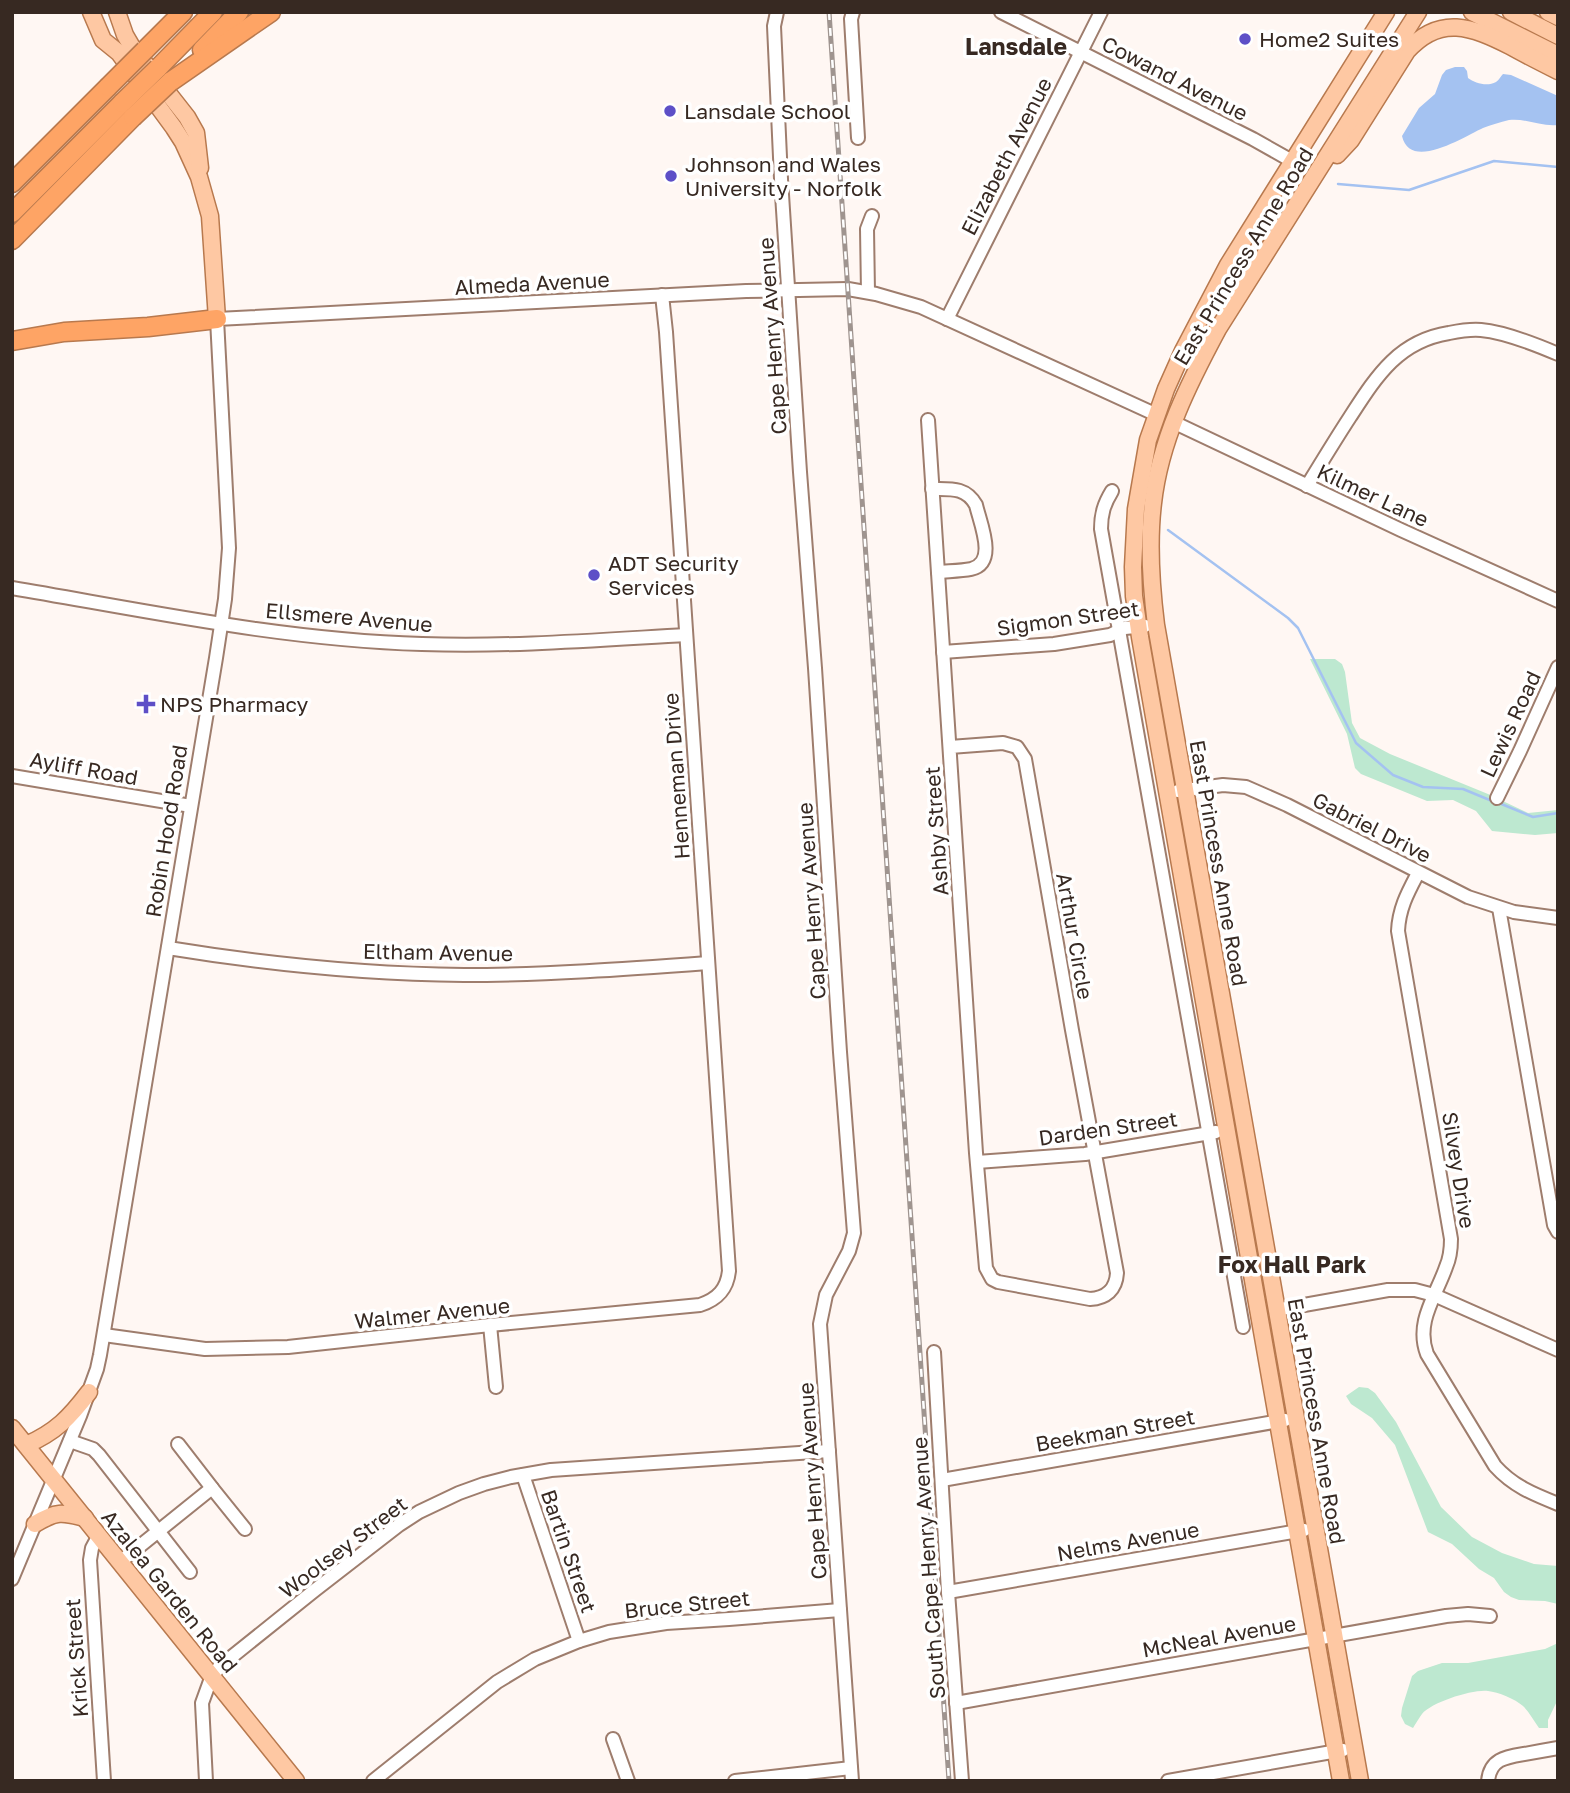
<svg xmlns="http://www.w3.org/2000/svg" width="1570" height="1793" viewBox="0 0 1570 1793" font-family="'Golos Text',sans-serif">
<rect width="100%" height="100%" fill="#fff7f3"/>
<g fill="#bde8d0">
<path d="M1310,659H1335L1342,664L1345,672L1352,723L1360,738L1390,754L1488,794L1528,813L1558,810V833L1535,835L1492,831L1476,811L1453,800L1427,801L1361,774L1355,768L1347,734Z"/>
<path d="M1359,1387L1368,1388L1375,1393L1396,1422L1441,1507L1472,1537L1502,1553L1534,1564L1558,1566V1604L1545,1601L1519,1600L1511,1597L1504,1592L1494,1578L1479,1569L1452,1544L1428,1532L1395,1445L1372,1418L1351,1404L1346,1396Z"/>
<path d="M1558,1643V1699L1548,1720V1728H1539C1534,1721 1529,1712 1523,1706C1515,1699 1498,1692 1488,1691C1473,1689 1432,1702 1422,1714C1419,1718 1416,1723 1413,1728L1405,1724L1401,1716L1402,1708L1412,1676L1418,1671L1442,1663H1468L1545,1649Z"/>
</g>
<path fill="#a4c2f1" d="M1455,67H1464L1467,71L1468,78C1475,83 1487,87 1496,82C1499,80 1501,76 1503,74L1511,75L1558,96V125C1542,127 1526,118 1509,120C1500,122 1491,125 1483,128C1465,136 1410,172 1402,136L1419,108L1435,94L1442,75L1446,70Z"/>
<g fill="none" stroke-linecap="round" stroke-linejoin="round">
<g stroke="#a4c2f1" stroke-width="2.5">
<path d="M1338,184L1409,190L1494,161L1558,167"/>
<path d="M1168,530L1288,618L1298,628L1356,743L1393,775L1423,787L1463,789L1492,801"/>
<path d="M1499,803L1533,817L1558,813"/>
</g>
<defs>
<g id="minor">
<path d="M777,12L774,26L781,179L800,472L815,668L840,1052L854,1233L849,1251L826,1295L820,1324L852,1781"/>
<path d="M853,12L851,19L858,138"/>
<path d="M1001,12L1253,139L1292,161"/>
<path d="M868,292L867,229L872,216"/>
<path d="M947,319L1101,12"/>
<path d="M928,420L976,1153L986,1268L992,1279L998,1282L1090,1299C1106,1298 1116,1290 1117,1273L1072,1030L1025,759L1017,747L1003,743L950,747"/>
<path d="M1173,422L1401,530L1558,601"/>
<path d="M1307,486C1321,463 1335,440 1350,417C1376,377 1398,341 1449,333C1459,331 1470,329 1481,330C1503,332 1537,345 1558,354"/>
<path d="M932,489C951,489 966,487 976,505C980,523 998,563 971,569C961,571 949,571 938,572"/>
<path d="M1112,491C1104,504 1101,514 1101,529L1243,1327"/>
<path d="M12,588C148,611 284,640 422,644C510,647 598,640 686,635"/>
<path d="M943,652L1054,644L1110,635L1125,628L1145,626"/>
<path d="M12,776L191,806"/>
<path d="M1178,791L1223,785L1246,787L1287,805L1468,897L1514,912L1558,918"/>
<path d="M1497,798L1520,751L1558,667"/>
<path d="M1418,873C1408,892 1399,908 1398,931L1451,1239C1451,1248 1450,1258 1446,1267C1436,1296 1415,1322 1427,1354L1495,1466C1513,1486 1533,1494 1558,1504"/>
<path d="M1499,908L1554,1225L1558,1232"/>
<path d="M168,948C266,964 365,974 464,975C545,975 627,969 708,963"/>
<path d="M977,1162L1085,1154L1216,1132"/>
<path d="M1276,1310L1388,1290H1415L1434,1295L1558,1350"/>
<path d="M490,1325L496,1387"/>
<path d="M104,1335L205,1349L288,1347L490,1325L700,1305C718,1299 727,1289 729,1271L666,332L662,295"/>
<path d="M934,1352L948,1592L962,1781"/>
<path d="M70,1441L93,1449L99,1455L190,1572"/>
<path d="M178,1444L212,1488"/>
<path d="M523,1475L579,1641"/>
<path d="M942,1480L1285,1420"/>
<path d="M99,1535L92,1548L90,1560L104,1781"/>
<path d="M120,1562L212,1488L245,1529"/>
<path d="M12,1579L80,1416L97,1369L100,1355L216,658L225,599L229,548L217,319L746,291L848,289L876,294L921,307L1157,415"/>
<path d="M948,1592L1304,1530"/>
<path d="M956,1703L1446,1616L1468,1614L1490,1616"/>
<path d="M613,1739L628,1781"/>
<path d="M206,1781L202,1703L210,1681L219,1667L315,1590L399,1525L419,1512L459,1493L484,1484L511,1477L551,1470L829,1451"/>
<path d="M373,1781L497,1682L535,1659L579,1641L609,1632L666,1623L729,1619L840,1610"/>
<path d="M735,1781L851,1768"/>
<path d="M1168,1781L1343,1750"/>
<path d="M1488,1781C1490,1759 1506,1757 1524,1754C1535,1752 1547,1750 1558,1748"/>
</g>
<g id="major">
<path d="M91,12L103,40L119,53L174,128L183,142L199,177L210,216L217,319"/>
<path d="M117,12L125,35L132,47L187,117L196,133L200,168"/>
<path d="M1472,12L1558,55"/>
<path d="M1511,12L1558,36"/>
<path d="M1548,12L1558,17"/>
<path d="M1337,155L1351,140L1407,51C1440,14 1472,27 1510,46C1526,55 1542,63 1558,71"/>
<path d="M12,1428L296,1781"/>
<path d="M26,1445C56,1432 70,1417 89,1392"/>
<path d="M35,1524C56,1511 62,1512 85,1518"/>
<path d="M1341,1781L1140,637L1134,596L1133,567L1136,509L1148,440L1166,389L1183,351L1228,265L1386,12"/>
<path d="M1360,1781L1156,625C1151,585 1148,544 1153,503C1160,440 1189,383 1218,329L1418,12"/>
</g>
<g id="highway">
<path d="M145,50L183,12"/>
<path d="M202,50L239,12"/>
<path d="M158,68L213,12"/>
<path d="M170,82L271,12"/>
<path d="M12,183L108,87"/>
<path d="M12,213L122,103"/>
<path d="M12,240L133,117"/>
<path d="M12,341L64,332L148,327L217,319"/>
</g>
</defs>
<use href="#minor" stroke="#9e7d6d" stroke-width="16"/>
<use href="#major" stroke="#b8794e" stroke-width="19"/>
<use href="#highway" stroke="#b8794e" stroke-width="21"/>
<use href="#minor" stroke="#fff" stroke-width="12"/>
<use href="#major" stroke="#fec8a3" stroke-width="16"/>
<use href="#highway" stroke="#fea465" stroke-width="18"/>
<defs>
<path id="rail" d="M829,12L949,1781"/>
</defs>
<use href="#rail" stroke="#9f948f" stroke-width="5"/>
<use href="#rail" stroke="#fff" stroke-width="2.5" stroke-dasharray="8" stroke-linecap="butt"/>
<defs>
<g id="highway-bridge">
<path d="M108,87L145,50"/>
<path d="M122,103L158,68"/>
<path d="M133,117L170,82"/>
</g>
</defs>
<use href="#highway-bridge" stroke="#b8794e" stroke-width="21" stroke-linecap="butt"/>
<use href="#highway-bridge" stroke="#fea465" stroke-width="18"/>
</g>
<g fill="#5d4fc7" stroke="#fff" stroke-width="2.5">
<circle cx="1245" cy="39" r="7"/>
<circle cx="670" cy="111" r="7"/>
<circle cx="671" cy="176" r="7"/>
<circle cx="594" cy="575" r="7"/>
<path d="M142.5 693.5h7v7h7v7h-7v7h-7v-7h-7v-7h7z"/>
</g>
<g text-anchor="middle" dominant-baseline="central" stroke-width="7" stroke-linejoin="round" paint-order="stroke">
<g font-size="21" fill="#372922" stroke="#fff" text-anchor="start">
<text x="1259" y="39">Home2 Suites</text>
<text x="684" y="111">Lansdale School</text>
<text x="685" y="164">Johnson and Wales<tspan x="685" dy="24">University - Norfolk</tspan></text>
<text x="608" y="563">ADT Security<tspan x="608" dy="24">Services</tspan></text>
<text x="160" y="704">NPS Pharmacy</text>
</g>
<g font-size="21" fill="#372922" stroke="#fff">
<text transform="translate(1175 78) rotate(27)">Cowand Avenue</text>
<text transform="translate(1006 156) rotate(-63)">Elizabeth Avenue</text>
<text transform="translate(1243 256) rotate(-59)">East Princess Anne Road</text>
<text transform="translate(532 283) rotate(-3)">Almeda Avenue</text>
<text transform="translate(772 336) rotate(-94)">Cape Henry Avenue</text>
<text transform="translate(1373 495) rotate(25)">Kilmer Lane</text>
<text transform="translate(349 617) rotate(5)">Ellsmere Avenue</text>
<text transform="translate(1068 618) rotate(-8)">Sigmon Street</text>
<text transform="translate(1510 724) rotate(-65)">Lewis Road</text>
<text transform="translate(84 768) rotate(10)">Ayliff Road</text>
<text transform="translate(676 776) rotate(-94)">Henneman Drive</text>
<text transform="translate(1372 827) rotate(27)">Gabriel Drive</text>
<text transform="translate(166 831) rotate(-81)">Robin Hood Road</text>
<text transform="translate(936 831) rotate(-94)">Ashby Street</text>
<text transform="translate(1219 863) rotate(80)">East Princess Anne Road</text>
<text transform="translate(811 901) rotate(-94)">Cape Henry Avenue</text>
<text transform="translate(1075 936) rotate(80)">Arthur Circle</text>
<text transform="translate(438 952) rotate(1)">Eltham Avenue</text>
<text transform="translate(1108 1128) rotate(-8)">Darden Street</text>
<text transform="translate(1459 1170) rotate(81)">Silvey Drive</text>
<text transform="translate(432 1313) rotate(-6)">Walmer Avenue</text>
<text transform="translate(1317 1421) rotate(80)">East Princess Anne Road</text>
<text transform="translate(1115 1430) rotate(-10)">Beekman Street</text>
<text transform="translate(812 1481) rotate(-94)">Cape Henry Avenue</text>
<text transform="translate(1128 1541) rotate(-10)">Nelms Avenue</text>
<text transform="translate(343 1547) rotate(-37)">Woolsey Street</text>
<text transform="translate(569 1551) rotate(71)">Bartin Street</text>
<text transform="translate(928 1568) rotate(-94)">South Cape Henry Avenue</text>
<text transform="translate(170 1591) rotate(51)">Azalea Garden Road</text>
<text transform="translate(687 1604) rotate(-6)">Bruce Street</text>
<text transform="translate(1219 1636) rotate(-10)">McNeal Avenue</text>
<text transform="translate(76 1658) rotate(-94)">Krick Street</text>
</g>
<g font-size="23" font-weight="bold" fill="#372922" stroke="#fff">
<text x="1016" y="46">Lansdale</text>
<text x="1292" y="1264">Fox Hall Park</text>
</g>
</g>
<rect width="1570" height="1793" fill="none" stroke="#372922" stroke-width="28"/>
</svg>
